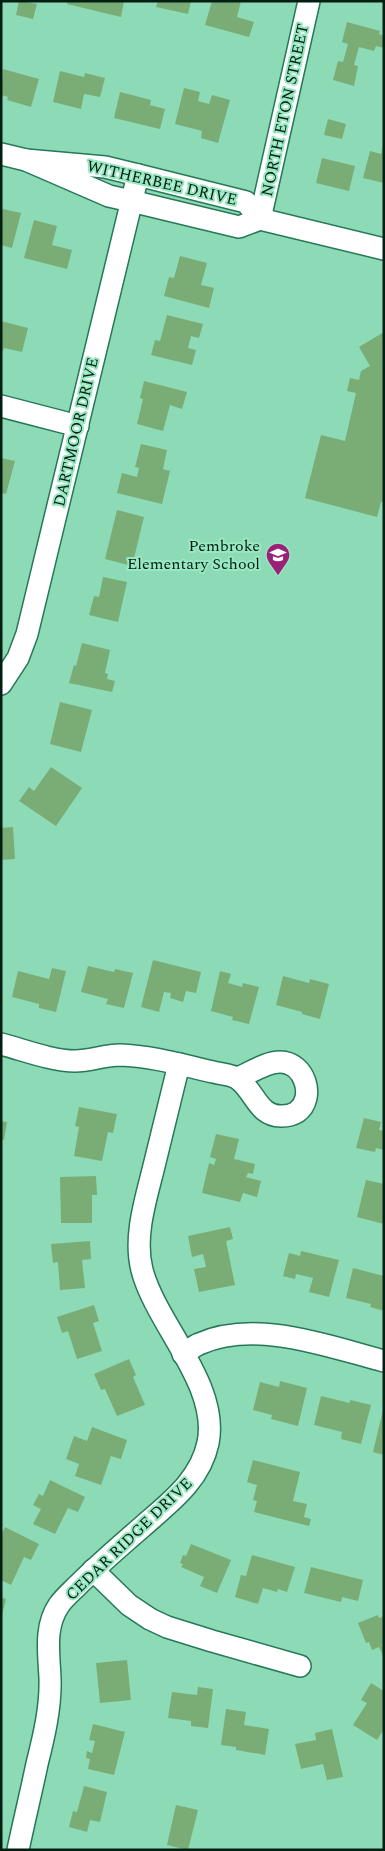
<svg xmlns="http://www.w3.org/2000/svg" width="385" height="1851" viewBox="0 0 385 1851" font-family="Spectral,serif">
<rect width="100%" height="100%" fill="#8cdbb6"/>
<g fill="#7aad76">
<path d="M19,1L37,4L33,19L16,15Z"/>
<path d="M68,1H124L121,17L67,4Z"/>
<path d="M158,1H191L188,14L156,7Z"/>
<path d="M212,1H241L237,17L254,22L249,37L205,25Z"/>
<path d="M347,22L380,31L379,34L384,36V48L376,46L374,51L359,47L354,65L358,66L354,86L333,80L338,61L343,62L348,44L342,42Z"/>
<path d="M3,69L39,79L31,107L7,100L8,97L1,95Z"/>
<path d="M60,71L84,77L85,73L105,78L100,97L84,94L81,109L53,102Z"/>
<path d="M184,88L200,92L198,101L209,104L212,95L230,100L218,143L201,138L202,131L175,124Z"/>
<path d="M120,92L151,100L150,105L165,109L160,129L114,118Z"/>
<path d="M328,119L346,124L342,139L324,135Z"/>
<path d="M383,145L384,183L363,178L370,151L381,154Z"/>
<path d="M322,158L355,166L349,191L316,183Z"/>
<path d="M3,209L21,213L12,248L1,245V212Z"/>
<path d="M34,220L57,226L52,245L72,250L67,269L24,258Z"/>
<path d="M180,256L207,263L201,285L214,288L209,308L164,296L169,277L174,278Z"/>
<path d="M167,315L203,324L199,338L191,336L188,348L196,350L192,365L151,355L155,340L160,341Z"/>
<path d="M1,321L28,328L22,352L4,348L3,351H1Z"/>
<path d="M384,332V502H381L377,517L305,498L321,435L345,441L356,393L347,391L350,378L359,380L361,371L370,366L359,347Z"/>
<path d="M144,381L187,392L182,409L170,405L163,431L137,424L143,399L140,398Z"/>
<path d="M141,444L167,450L163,469L170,471L162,504L117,493L122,473L137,477L139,468L135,467Z"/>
<path d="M1,458L15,461L6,494L1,493Z"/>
<path d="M117,510L144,517L132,566L105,559Z"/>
<path d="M103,577L127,582L118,622L89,615L94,596L99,597Z"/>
<path d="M82,643L110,650L105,673L108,674L107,679L115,681L112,692L69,683L74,665L76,666Z"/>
<path d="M60,702L92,710L81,752L50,744Z"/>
<path d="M51,767L82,788L56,826L19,801L29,787L34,791Z"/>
<path d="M13,827L15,859L1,860V828Z"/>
<path d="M153,960L201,972L196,993L186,991L183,1002L170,998L171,993L164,992L159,1012L141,1007Z"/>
<path d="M88,966L114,972L115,969L133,973L124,1008L106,1004L108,999L81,992Z"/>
<path d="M52,968L66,971L56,1012L39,1008V1004L12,997L18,971L49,979Z"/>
<path d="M220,971L231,974L228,983L242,987L243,983L259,987L249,1024L232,1020L233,1017L211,1011Z"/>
<path d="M283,976L309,983L310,979L329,984L320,1019L302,1014V1012L276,1005Z"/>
<path d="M79,1107L117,1114L113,1133L108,1132L102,1161L74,1156L79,1127L75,1126Z"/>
<path d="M364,1118L381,1122L379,1130L384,1131V1150L376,1148L375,1152L356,1148Z"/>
<path d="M1,1121L7,1122L4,1140L1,1139Z"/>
<path d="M216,1134L239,1139L234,1159L255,1164L253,1174L248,1173L246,1177L261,1181L257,1197L243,1193L240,1202L202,1193L209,1163L214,1165L216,1159L210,1157Z"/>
<path d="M96,1176L97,1195H92V1223H61L60,1177Z"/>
<path d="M366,1180L384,1184V1224L357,1217Z"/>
<path d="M230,1227L233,1239L226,1241L235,1285L199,1292L194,1269L206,1267L203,1254L192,1257L188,1236Z"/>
<path d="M90,1241L91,1259L82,1260L85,1288L60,1290L58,1262L53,1263L51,1244Z"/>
<path d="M301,1251L339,1260L329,1297L309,1292L313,1278L296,1274L295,1279L283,1276L289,1253L300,1256Z"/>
<path d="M353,1268L384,1276V1311L370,1307L371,1304L346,1298Z"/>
<path d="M94,1305L99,1321L93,1323L102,1351L77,1359L68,1331L62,1333L57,1317Z"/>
<path d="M129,1359L136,1375L133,1377L145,1405L117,1416L105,1389L101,1390L94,1374Z"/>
<path d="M280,1381L307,1388L298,1426L271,1419L272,1415L253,1410L260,1382L279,1387Z"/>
<path d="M321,1396L350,1403V1400L371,1405L361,1444L341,1439L342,1432L314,1425Z"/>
<path d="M383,1410L384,1411V1455L373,1452Z"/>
<path d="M92,1427L127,1440L121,1459L111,1456L101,1485L75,1476L79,1464L66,1459L74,1436L87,1441Z"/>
<path d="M253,1460L300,1472L293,1501L307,1504L304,1517L311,1519L309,1526L254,1512L257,1501L253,1500L257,1485L247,1482Z"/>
<path d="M50,1480L85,1497L78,1512L68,1508L55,1534L33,1524L41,1509L33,1505L39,1494L43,1496Z"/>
<path d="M5,1527L39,1544L31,1560L24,1557L11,1585L1,1580V1535Z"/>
<path d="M191,1544L231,1560L217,1593L200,1586L204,1577L181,1567L183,1564L180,1563L183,1555L186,1556Z"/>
<path d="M252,1555L295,1567L287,1592L278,1589L277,1592L263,1588L258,1604L235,1597L241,1575L246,1576Z"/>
<path d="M311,1567L363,1580L358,1601L342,1597L341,1602L304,1593Z"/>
<path d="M1,1597L6,1599L2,1615H1Z"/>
<path d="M378,1615L379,1618L384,1616V1658L379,1647L372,1650L369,1642L366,1643L358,1623Z"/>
<path d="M127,1660L131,1700L100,1703L96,1663Z"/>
<path d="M371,1683L384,1691V1729L377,1740L353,1725L367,1703L361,1700Z"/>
<path d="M198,1687L213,1689L208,1728L191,1726V1721L168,1718L172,1692L197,1695Z"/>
<path d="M226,1709L246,1712L244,1725L269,1729L265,1755L236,1750V1747L221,1745Z"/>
<path d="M93,1724L125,1732L114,1775L88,1769L90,1759L86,1758L87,1751L92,1753L95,1741L89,1740Z"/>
<path d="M332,1729L343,1777L327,1780L323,1764L301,1769L295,1744L316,1740L315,1733Z"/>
<path d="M84,1786L107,1792L100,1822L90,1820L87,1832L69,1827L73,1811L77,1812Z"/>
<path d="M176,1805L198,1810L188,1850L167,1845Z"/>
</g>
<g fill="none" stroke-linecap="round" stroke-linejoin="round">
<defs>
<g id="minor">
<path d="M1,154L26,160L109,196L131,201L239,227L260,219"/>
<path d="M26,160L105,167L138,175L246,202L260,219L384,249"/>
<path d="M260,219L309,1"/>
<path d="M1,406L78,426"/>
<path d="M1,684L18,658L27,634L138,175"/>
<path d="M1,1044C24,1050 52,1061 75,1061C90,1061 105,1055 120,1055C152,1056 182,1065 213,1072C220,1074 232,1074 238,1079C255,1091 258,1117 282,1116C288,1116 292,1115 297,1112C316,1098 305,1062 280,1062C266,1062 250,1073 238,1078"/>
<path d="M183,1354C188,1351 194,1346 199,1344C256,1319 327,1346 384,1361"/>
<path d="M93,1570L129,1605L150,1619L167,1627L212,1641L300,1666"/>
<path d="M18,1850C24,1821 31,1793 37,1764C44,1736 51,1707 50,1678C49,1653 44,1627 59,1605C64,1598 71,1592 77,1586C98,1565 120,1546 142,1527C169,1503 200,1481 208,1443C220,1385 156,1324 142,1270C133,1235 147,1196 155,1162C163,1129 171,1096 179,1064"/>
</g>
</defs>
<use href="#minor" stroke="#267857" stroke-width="24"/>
<use href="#minor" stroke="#fff" stroke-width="21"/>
</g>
<defs>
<symbol id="school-pin" viewBox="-11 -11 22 30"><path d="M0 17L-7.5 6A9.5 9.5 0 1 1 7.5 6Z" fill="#9b2078" stroke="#99e8c2"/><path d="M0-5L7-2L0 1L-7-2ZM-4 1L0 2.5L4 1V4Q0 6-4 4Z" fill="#fff"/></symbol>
</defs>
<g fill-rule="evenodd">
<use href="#school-pin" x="264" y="541" width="28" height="38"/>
</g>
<g text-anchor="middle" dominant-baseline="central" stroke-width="4" stroke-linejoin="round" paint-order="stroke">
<g font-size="16" fill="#001f12" stroke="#99e8c2">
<text transform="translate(285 110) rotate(-78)">NORTH ETON STREET</text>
<text transform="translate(162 183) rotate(13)">WITHERBEE DRIVE</text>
<text transform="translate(76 432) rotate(-77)">DARTMOOR DRIVE</text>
<text transform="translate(129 1539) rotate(-44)">CEDAR RIDGE DRIVE</text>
</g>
<g font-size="16" fill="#001f12" stroke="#99e8c2" text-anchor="end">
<text x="260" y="546">Pembroke<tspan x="260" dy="18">Elementary School</tspan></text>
</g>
</g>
<rect width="385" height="1851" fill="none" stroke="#001f12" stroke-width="5"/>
</svg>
